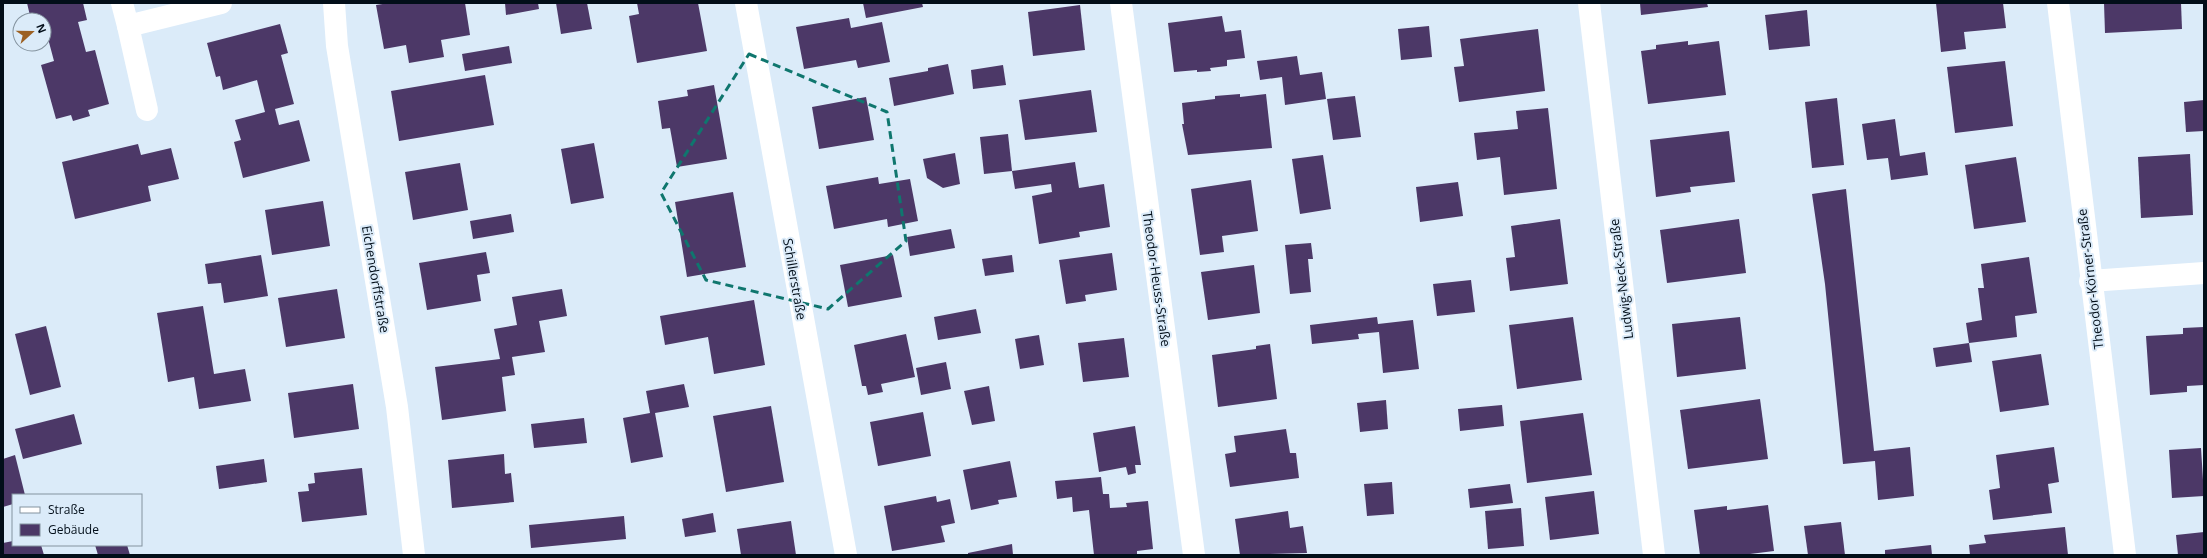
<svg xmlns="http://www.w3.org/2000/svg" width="2207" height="558" viewBox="0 0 2207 558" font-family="'Open Sans',sans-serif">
<rect width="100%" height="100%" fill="#dbebf9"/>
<g fill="#4c3867">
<path d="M27,3H83L87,20L78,22L86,52L95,50L109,104L88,110L90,116L73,121L71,115L56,119L41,65L54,61L46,31H44V20H31Z"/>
<path d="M389,3H465L470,35L441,40L444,57L409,63L406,45L384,49L376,5Z"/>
<path d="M505,3H538L539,9L506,15Z"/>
<path d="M556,3H587L592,29L561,34Z"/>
<path d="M637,3H698L707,51L637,63L629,16L639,14Z"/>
<path d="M863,3H922L923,7L866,18Z"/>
<path d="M1640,3H1707L1708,7L1641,15Z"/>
<path d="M1936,3H2003L2006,28L1964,32L1966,49L1941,52Z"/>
<path d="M2104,3H2181L2182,29L2105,33Z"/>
<path d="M1080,5L1085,50L1033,56L1028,12Z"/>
<path d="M1807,10L1810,46L1769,50L1765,15Z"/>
<path d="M1222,16L1225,32L1241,30L1245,58L1227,60V66L1210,68L1211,71L1197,72V70L1174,72L1168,23Z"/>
<path d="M849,18L851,28L882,22L890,62L858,68L856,60L804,69L796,27Z"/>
<path d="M280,24L288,53L281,55L294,104L275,109L279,125L299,120L310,161L243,178L234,142L241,140L235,120L265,112L257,80L223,90L220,76L216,77L207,43Z"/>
<path d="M1429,26L1432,57L1401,60L1398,29Z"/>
<path d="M1538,29L1545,91L1459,102L1454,67L1464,66L1460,39Z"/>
<path d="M1688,41V45L1719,41L1726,95L1648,104L1641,51L1656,49V45Z"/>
<path d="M509,46L512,63L465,71L462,54Z"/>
<path d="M1297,56L1300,75L1322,72L1326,99L1285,105L1282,77L1260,80L1257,61Z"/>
<path d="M2005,61L2013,126L1955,133L1947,67Z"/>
<path d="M948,64L954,94L894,106L889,78L928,71V68Z"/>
<path d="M1003,65L1006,85L973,89L971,70Z"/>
<path d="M485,75L494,125L399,141L391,91Z"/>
<path d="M714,85L727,159L677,167L670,128L662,129L658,101L688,96L687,90Z"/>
<path d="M1091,90L1097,132L1025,140L1019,100Z"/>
<path d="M1240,94V97L1266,94L1272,148L1188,155L1182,124H1184L1182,103L1215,99V96Z"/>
<path d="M1355,96L1361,137L1333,140L1327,99Z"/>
<path d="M866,97L874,140L819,149L812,107Z"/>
<path d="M1837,98L1844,165L1812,168L1805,102Z"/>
<path d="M2204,100V131L2186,132L2184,102Z"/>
<path d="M1548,108L1557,189L1504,195L1500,157L1477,160L1474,133L1518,129L1516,111Z"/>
<path d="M1895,119L1900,156L1925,152L1928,175L1891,180L1888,158L1867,160L1862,124Z"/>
<path d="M1729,131L1735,182L1690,187L1691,192L1656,197L1650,140Z"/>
<path d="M1008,134L1012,171L984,174L980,137Z"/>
<path d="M594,143L604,198L571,204L561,149Z"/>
<path d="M138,144L141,155L171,148L179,179L148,186L151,201L75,219L62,162Z"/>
<path d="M955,153L960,184L943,188L927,178L923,159Z"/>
<path d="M2190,154L2193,215L2141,218L2138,157Z"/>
<path d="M1323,155L1331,209L1300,214L1292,159Z"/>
<path d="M2016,157L2026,222L1974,229L1965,165Z"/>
<path d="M1075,162L1079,188L1104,184L1110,227L1079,232L1080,237L1039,244L1032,196L1052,192L1051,184L1015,189L1012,171Z"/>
<path d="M460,163L468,210L413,220L405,172Z"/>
<path d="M878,177L879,184L910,179L918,221L888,227L887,219L834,229L826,186Z"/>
<path d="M1251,180L1258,231L1222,236L1224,252L1200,255L1191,189Z"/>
<path d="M1458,182L1463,216L1420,222L1416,187Z"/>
<path d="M1846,189L1874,451L1910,447L1914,496L1878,500L1875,461L1843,464L1825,284L1812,194Z"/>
<path d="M733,192L746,267L687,277L675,202Z"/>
<path d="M323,201L330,246L272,255L265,210Z"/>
<path d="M511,214L514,232L473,239L470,221Z"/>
<path d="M1560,219L1568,284L1510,291L1506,258L1515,257L1511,226Z"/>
<path d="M1739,219L1746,273L1667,283L1660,230Z"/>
<path d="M951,229L955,248L910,256L907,237Z"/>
<path d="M1311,243L1313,259H1308L1311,292L1290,294L1285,245Z"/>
<path d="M486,252L490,273L477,275L481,301L427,310L419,263Z"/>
<path d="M1112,253L1117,290L1085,295L1086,301L1066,304L1059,260Z"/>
<path d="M261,255L268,296L224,303L221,283L208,284L205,264Z"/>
<path d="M893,255L902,297L848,307L840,265Z"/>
<path d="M1012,255L1014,272L985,276L982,259Z"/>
<path d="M2029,257L2037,313L2015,316L2017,337L1969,343L1966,323L1982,320L1978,288H1984L1981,264Z"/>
<path d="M1254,265L1260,313L1208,320L1201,272Z"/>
<path d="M1471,280L1475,312L1437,316L1433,284Z"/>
<path d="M337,289L345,338L286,347L278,298Z"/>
<path d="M562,289L567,316L539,321L545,352L512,357L515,375L502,377L506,411L442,420L435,367L500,359L494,329L517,325L512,297Z"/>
<path d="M754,300L765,365L714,374L708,337L665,345L660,316Z"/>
<path d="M203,306L214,374L245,369L251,401L199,409L194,377L168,382L157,313Z"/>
<path d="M976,309L981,333L938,340L934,317Z"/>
<path d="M1377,317L1378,324L1413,320L1419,369L1383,373L1379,332L1358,334L1359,339L1312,344L1310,325Z"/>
<path d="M1573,317L1582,380L1517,389L1509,325Z"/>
<path d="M1740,317L1746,369L1677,377L1672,324Z"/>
<path d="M46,326L61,387L30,395L15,334Z"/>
<path d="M2204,327V385L2187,386V392L2150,395L2146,336L2183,334V328Z"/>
<path d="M906,334L915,377L881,384L883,392L868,395L866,386H862L854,345Z"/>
<path d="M1039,335L1044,365L1020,369L1015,339Z"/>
<path d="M1124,338L1129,377L1083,382L1078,343Z"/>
<path d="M1969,343L1972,362L1936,367L1933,348Z"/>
<path d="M1270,344L1277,399L1218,407L1212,355L1256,349V346Z"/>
<path d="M2041,354L2049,405L2000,412L1992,361Z"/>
<path d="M946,362L951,389L921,395L916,368Z"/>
<path d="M353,384L359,429L294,438L288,393Z"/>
<path d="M684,384L689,407L655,413L663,457L631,463L623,418L650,413L646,391Z"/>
<path d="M989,386L995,421L972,425L964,391Z"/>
<path d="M1760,399L1768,459L1688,469L1680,410Z"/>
<path d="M1386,400L1388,429L1360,432L1357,403Z"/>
<path d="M1502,405L1504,426L1460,431L1458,409Z"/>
<path d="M771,406L784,482L726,492L713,416Z"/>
<path d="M923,412L931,456L878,466L870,422Z"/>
<path d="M1583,413L1592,475L1527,483L1520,421Z"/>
<path d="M74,414L82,444L23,459L15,429Z"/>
<path d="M584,418L587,443L534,448L531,424Z"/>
<path d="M1135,426L1141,465H1135L1136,473L1128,475L1126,467L1099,472L1093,433Z"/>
<path d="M1286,429L1290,453H1296L1299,478L1230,487L1225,454L1236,452L1234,436Z"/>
<path d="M2054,447L2059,482L2048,484L2052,513L1993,520L1989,490L2000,488L1996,455Z"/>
<path d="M2201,448L2204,496L2172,498L2169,450Z"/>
<path d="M504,454L505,474L511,473L514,502L452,508L448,460Z"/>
<path d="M15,455L25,495H13V504L3,507V459Z"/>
<path d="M264,459L267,482L219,489L216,466Z"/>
<path d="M1010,461L1017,497L998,500L999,504L971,510L963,470Z"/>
<path d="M362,468L367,515L302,522L298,492L309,491L308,484L315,483L314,473Z"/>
<path d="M1101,477L1103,494H1109L1110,508L1127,507L1126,503L1148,501L1153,549L1137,551V554L1125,555H1094L1089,510L1073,512L1072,497L1057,499L1055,481Z"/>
<path d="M1392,482L1394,514L1367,516L1364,484Z"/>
<path d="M1510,484L1513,503L1470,508L1468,489Z"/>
<path d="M1594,491L1599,534L1550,540L1545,497Z"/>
<path d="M936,496L937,502L950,499L955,523L941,526L945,542L892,551L884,506Z"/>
<path d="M1768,505L1774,551L1742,555H1700L1694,510L1727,506V510Z"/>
<path d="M1521,508L1524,546L1488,549L1485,511Z"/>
<path d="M1288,511L1290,528L1303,526L1307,553L1240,555L1235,519Z"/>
<path d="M713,513L716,532L685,537L682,519Z"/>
<path d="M624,516L626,539L531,548L529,525Z"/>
<path d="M791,521L796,555H741L737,529Z"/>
<path d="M1841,522L1845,555H1808L1804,526Z"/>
<path d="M2065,527L2068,555H1970L1969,545L1986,543L1984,535Z"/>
<path d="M2204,532V555H2178L2176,535Z"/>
<path d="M13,541V545H41L44,555H3V543Z"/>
<path d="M1012,544L1013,555H968V553Z"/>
<path d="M95,545H127L130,555H98Z"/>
<path d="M1931,545L1932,555H1885V550Z"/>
</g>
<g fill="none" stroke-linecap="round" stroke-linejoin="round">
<g stroke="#fff" stroke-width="22">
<path d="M122,3L128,26L221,3"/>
<path d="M334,3L337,46L397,407L414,555"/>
<path d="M746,3L846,555"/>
<path d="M1121,3L1194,555"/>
<path d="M1589,3L1654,555"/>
<path d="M2058,3L2125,555"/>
<path d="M128,26L147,110"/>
<path d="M2090,281L2204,273"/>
</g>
</g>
<path fill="none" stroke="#0f766e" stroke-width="3" stroke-dasharray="8 5" stroke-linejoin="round" d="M749,54L887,112L906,241L828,309L706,280L661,193Z"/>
<g text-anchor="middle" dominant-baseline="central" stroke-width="4" stroke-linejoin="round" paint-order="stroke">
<g font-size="13" fill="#020e19" stroke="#dbebf9">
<text transform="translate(376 279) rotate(80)">Eichendorffstraße</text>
<text transform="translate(795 279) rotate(80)">Schillerstraße</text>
<text transform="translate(1157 279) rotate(82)">Theodor-Heuss-Straße</text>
<text transform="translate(1621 279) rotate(-97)">Ludwig-Neck-Straße</text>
<text transform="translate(2090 279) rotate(-97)">Theodor-Körner-Straße</text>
</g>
</g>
<rect width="2207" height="558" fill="none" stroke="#020e19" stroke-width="8"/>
<rect x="12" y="494" width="130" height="52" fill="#dbebf9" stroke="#84939f"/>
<rect x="20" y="507" width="20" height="6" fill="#ffffff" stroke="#84939f"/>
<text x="48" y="514" font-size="12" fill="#020e19">Straße</text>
<rect x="20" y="524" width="20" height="12" fill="#4c3867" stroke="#84939f"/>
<text x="48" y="534" font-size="12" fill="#020e19">Gebäude</text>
<g transform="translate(32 32) rotate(69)"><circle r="19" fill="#dbebf9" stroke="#84939f"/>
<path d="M0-3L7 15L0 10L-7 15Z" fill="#9c6022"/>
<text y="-6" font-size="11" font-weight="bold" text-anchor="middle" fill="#020e19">N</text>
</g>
</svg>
